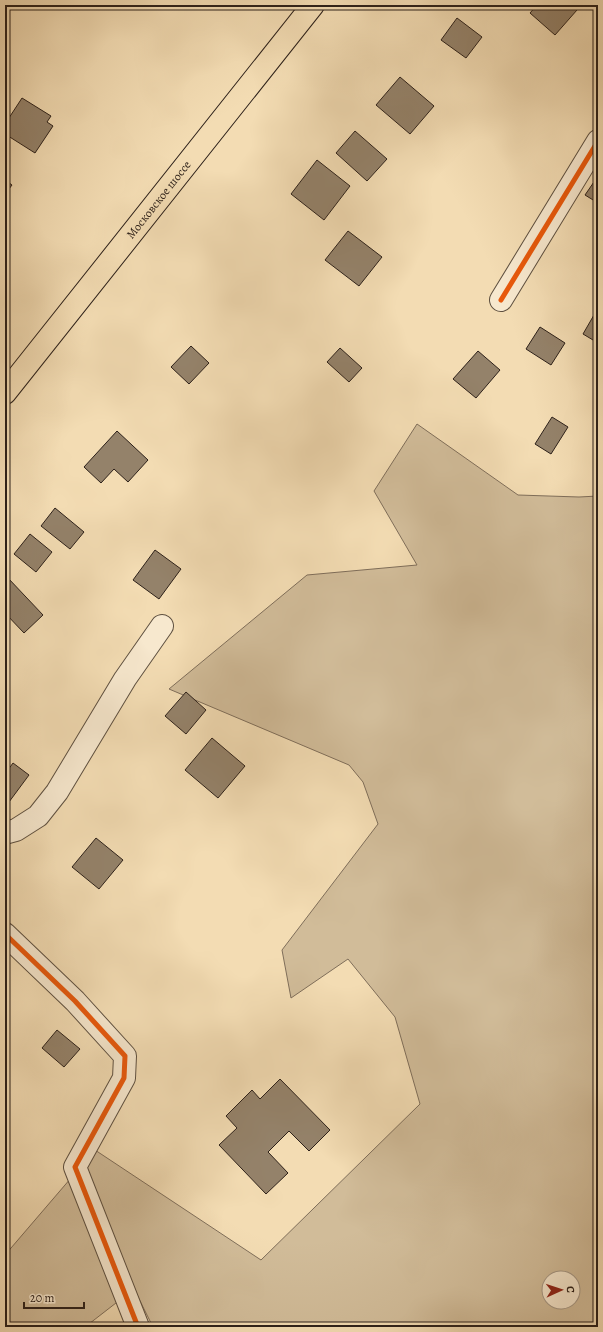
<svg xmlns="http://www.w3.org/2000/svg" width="603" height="1332" viewBox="0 0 603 1332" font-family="Alegreya,serif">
<rect width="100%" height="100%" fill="#f3dcb3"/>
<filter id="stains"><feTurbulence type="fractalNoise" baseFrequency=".005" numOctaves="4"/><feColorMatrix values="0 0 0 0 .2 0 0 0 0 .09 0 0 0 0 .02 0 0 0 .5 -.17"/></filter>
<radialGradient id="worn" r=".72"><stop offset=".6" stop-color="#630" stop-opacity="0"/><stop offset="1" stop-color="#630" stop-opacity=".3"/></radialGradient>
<path fill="#d1bc99" stroke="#7f6e5a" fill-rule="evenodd" d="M417,424L518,495L579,497L598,496V1327H153L134,1289L85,1327H5V1255L95,1150L261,1260L420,1104L395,1017L348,959L291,998L282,950L378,824L363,782L349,765L169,689L307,575L417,565L374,491ZM549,1278H573V1302H549Z"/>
<g fill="#94826a" stroke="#2d211a">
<path d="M537,5H571L577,10L555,35L530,13Z"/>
<path d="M457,18L482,37L466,58L441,40Z"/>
<path d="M400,77L434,106L410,134L376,105Z"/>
<path d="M22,98L51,116L47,122L53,126L35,153L5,134V124Z"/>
<path d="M355,131L387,159L367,181L336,153Z"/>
<path d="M317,160L350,186L324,220L291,194Z"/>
<path d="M598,176V203L585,195Z"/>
<path d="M5,180L12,185L5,194Z"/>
<path d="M348,231L382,257L359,286L325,260Z"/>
<path d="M598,308V343L583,334Z"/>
<path d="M540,327L565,343L551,365L526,349Z"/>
<path d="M191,346L209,363L189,384L171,367Z"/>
<path d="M340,348L362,368L349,382L327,362Z"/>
<path d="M478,351L500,370L476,398L453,379Z"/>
<path d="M552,417L568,427L551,454L535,444Z"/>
<path d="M117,431L148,460L128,482L114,469L101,483L84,467Z"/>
<path d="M55,508L84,532L70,549L41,526Z"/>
<path d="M30,534L52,552L36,572L14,554Z"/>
<path d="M155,550L181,569L159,599L133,580Z"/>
<path d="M8,578L43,615L24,633L5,613V581Z"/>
<path d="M186,692L206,710L186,734L165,716Z"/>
<path d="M212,738L245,766L218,798L185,770Z"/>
<path d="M13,763L29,775L9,802L5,799V774Z"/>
<path d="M96,838L123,860L99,889L72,867Z"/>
<path d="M57,1030L80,1049L64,1067L42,1048Z"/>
<path d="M280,1079L330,1130L309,1151L289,1131L268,1152L288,1173L266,1194L219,1145L237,1128L226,1116L252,1090L260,1099Z"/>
</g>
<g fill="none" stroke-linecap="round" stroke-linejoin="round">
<defs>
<g id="minor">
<path d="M501,300L598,141"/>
<path d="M5,833L16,830L38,816L57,792L125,679L162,626"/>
<path d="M5,934L75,1001L125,1056L124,1078L75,1167L138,1327"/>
</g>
<g id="major">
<path id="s1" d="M5,393L313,5"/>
</g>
</defs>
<use href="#minor" stroke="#5e5040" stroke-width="24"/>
<use href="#major" stroke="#2d211a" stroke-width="24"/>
<use href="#minor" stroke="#f7e8ce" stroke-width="22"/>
<use href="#major" stroke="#f3dcb3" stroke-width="22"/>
<defs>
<g id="cycleway">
<path d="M501,300L598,141"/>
<path d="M5,934L75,1001L125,1056L124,1078L75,1167L138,1327"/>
</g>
</defs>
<use href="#cycleway" stroke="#f7e8ce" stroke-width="8"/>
<use href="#cycleway" stroke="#e8590c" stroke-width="5"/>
</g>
<g text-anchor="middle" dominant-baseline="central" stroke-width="3.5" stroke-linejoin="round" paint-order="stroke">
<g font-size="12" fill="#2d211a" stroke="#f7e8ce">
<text stroke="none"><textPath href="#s1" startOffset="247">Московское шоссе</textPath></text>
</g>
</g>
<rect width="603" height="1332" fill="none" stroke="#f3dcb3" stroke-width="20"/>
<rect x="6" y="6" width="591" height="1320" fill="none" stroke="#2d211a" stroke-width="2"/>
<rect x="10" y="10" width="583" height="1312" fill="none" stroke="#2d211a"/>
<g transform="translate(561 1290) rotate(87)"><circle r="19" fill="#f7e8ce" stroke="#a69886"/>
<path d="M0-3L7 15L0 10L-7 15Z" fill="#8f2418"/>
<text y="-6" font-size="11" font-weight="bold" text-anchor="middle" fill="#2d211a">С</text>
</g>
<path d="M24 1302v6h60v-6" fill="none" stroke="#2d211a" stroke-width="2"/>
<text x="30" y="1302" font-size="12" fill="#2d211a" stroke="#f7e8ce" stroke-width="3" paint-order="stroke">20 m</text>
<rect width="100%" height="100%" filter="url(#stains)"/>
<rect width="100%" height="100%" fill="url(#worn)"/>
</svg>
